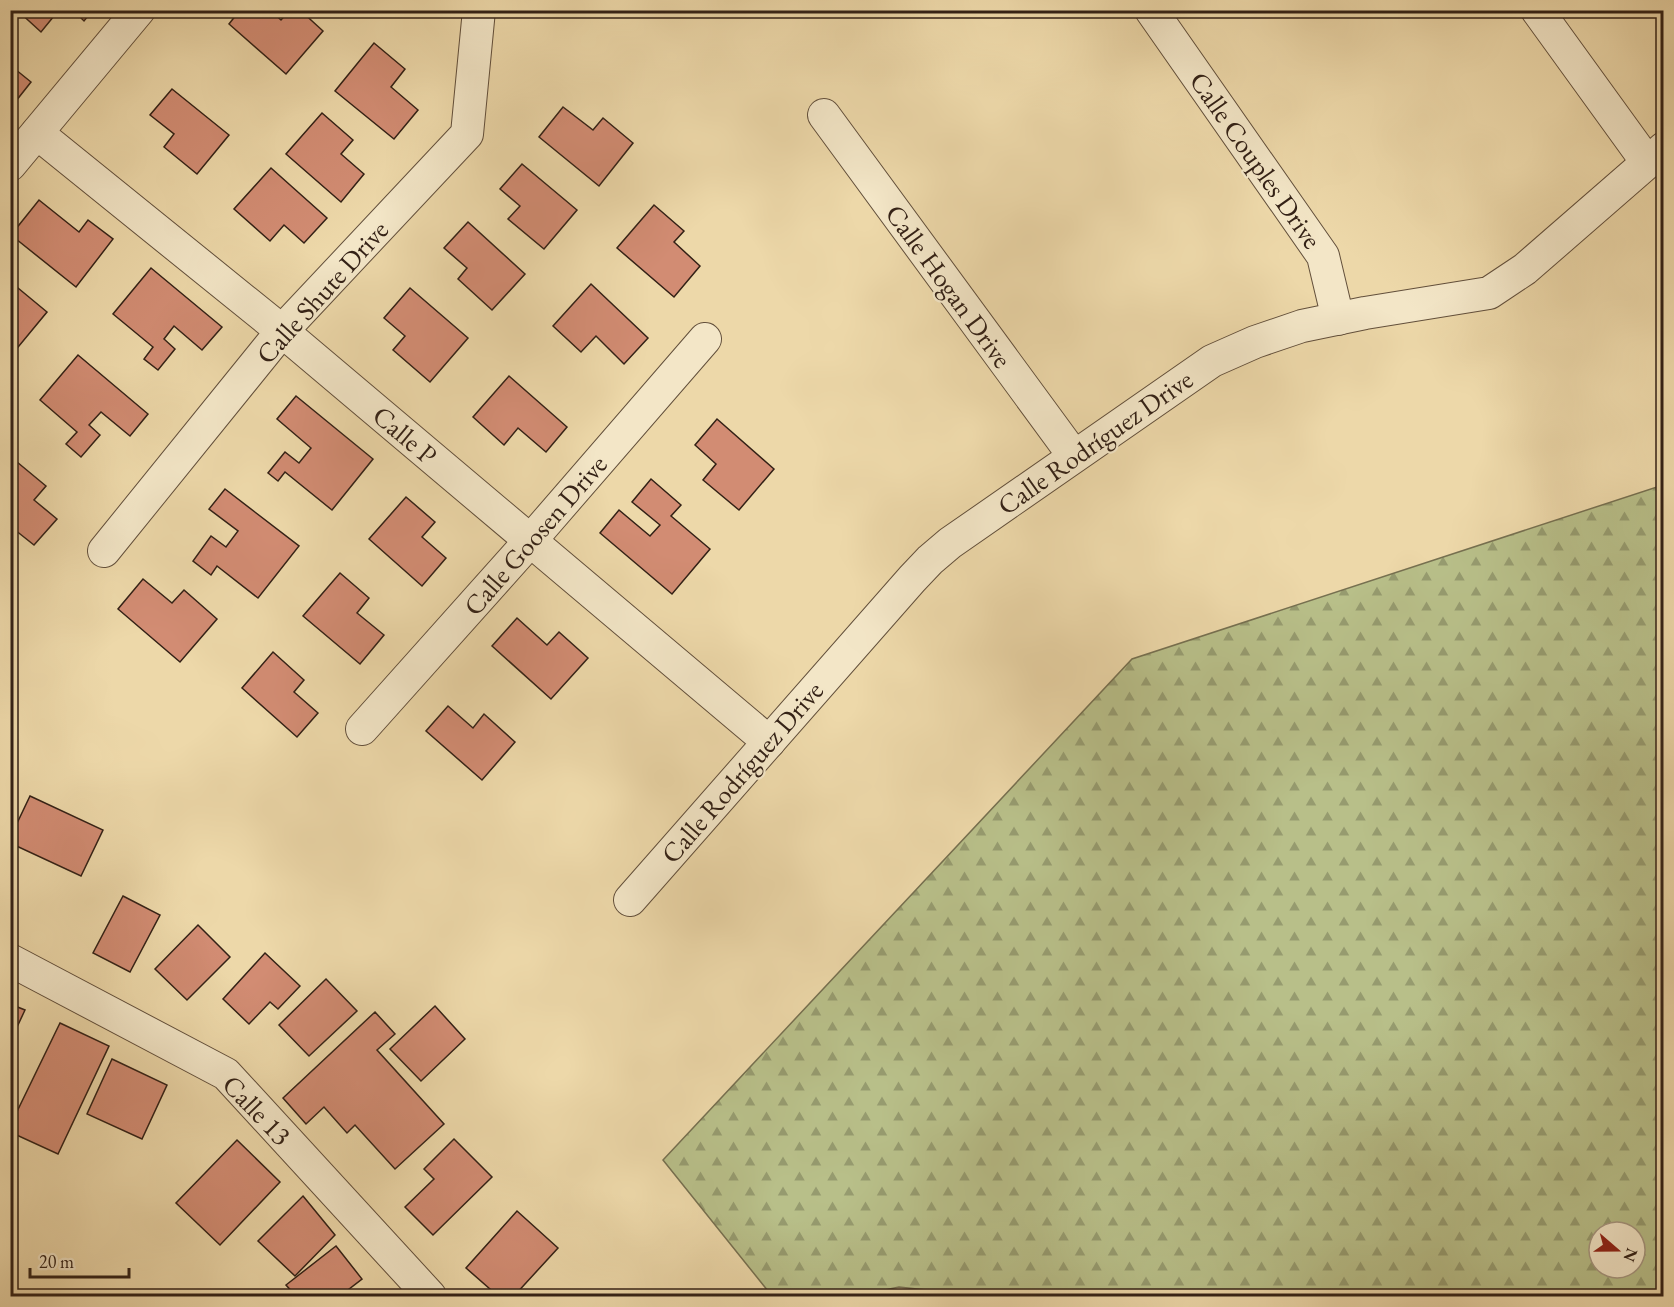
<svg xmlns="http://www.w3.org/2000/svg" width="1674" height="1307" viewBox="0 0 1674 1307" font-family="'EB Garamond',serif">
<defs>
<pattern id="forest-firs" width="22" height="20" patternUnits="userSpaceOnUse" patternTransform="scale(1.5)"><rect width="22" height="20" fill="#b8bf89"/><path d="M5 1l3.5 6h-7zM16 11l3.5 6h-7z" fill="#969b6f"/></pattern>
</defs>
<rect width="100%" height="100%" fill="#edd8a9"/>
<filter id="stains"><feTurbulence type="fractalNoise" baseFrequency=".00333" numOctaves="4"/><feColorMatrix values="0 0 0 0 .2 0 0 0 0 .09 0 0 0 0 .02 0 0 0 .5 -.17"/></filter>
<radialGradient id="worn" r=".72"><stop offset=".6" stop-color="#630" stop-opacity="0"/><stop offset="1" stop-color="#630" stop-opacity=".3"/></radialGradient>
<path fill="url(#forest-firs)" stroke="#767050" stroke-width="1.5" fill-rule="evenodd" d="M1663,485V1296H981L899,1287L856,1296H772L663,1160L1132,659ZM1599,1232H1635V1268H1599Z"/>
<g fill="#d28c73" stroke="#332116" stroke-width="1.5">
<path d="M17,10H48L54,16L41,32Z"/>
<path d="M73,10H93L84,21Z"/>
<path d="M240,10H270L281,20L290,10H300L323,31L286,74L229,24Z"/>
<path d="M374,43L405,69L391,87L418,110L394,139L335,91Z"/>
<path d="M10,65L31,82L12,106L10,105Z"/>
<path d="M172,89L229,135L197,174L164,147L174,134L150,115Z"/>
<path d="M563,107L593,130L603,118L633,143L599,186L539,137Z"/>
<path d="M322,113L353,140L341,154L364,174L341,202L286,154Z"/>
<path d="M522,164L577,210L544,249L508,219L520,206L500,189Z"/>
<path d="M271,168L327,218L304,243L284,225L270,241L234,209Z"/>
<path d="M39,200L79,232L88,220L113,239L76,287L11,235Z"/>
<path d="M654,205L684,231L674,242L700,266L674,297L617,248Z"/>
<path d="M468,222L525,274L492,310L458,279L467,268L444,248Z"/>
<path d="M151,268L222,327L202,350L174,326L164,339L175,349L158,370L144,359L153,347L113,314Z"/>
<path d="M591,284L648,338L624,364L596,336L581,352L553,326Z"/>
<path d="M18,288L47,312L14,352L10,349V297Z"/>
<path d="M410,288L468,338L430,382L393,350L405,336L384,318Z"/>
<path d="M78,355L148,414L130,436L101,412L89,425L100,435L81,457L66,444L77,432L40,400Z"/>
<path d="M509,376L567,427L546,452L518,428L504,445L473,417Z"/>
<path d="M296,396L373,459L332,510L285,472L278,481L268,473L285,452L299,463L311,448L277,419Z"/>
<path d="M717,419L774,469L739,510L703,480L716,464L695,445Z"/>
<path d="M11,457L46,486L34,500L57,519L34,545L10,526Z"/>
<path d="M651,479L681,505L671,516L710,549L672,594L600,533L619,510L650,536L660,525L632,502Z"/>
<path d="M225,489L299,546L258,598L217,566L211,575L193,561L211,536L226,547L238,531L209,509Z"/>
<path d="M406,497L435,522L422,537L446,558L422,586L369,539Z"/>
<path d="M340,573L369,598L357,613L384,635L360,664L303,616Z"/>
<path d="M143,579L172,603L184,590L217,619L180,662L118,609Z"/>
<path d="M517,618L547,645L559,632L588,658L551,699L492,646Z"/>
<path d="M273,652L304,680L294,692L318,713L297,737L242,688Z"/>
<path d="M448,706L473,728L484,714L515,742L482,780L426,731Z"/>
<path d="M30,796L103,830L81,876L10,843V838Z"/>
<path d="M123,896L160,915L130,972L93,953Z"/>
<path d="M198,925L230,957L187,1000L155,969Z"/>
<path d="M265,953L300,986L278,1009L270,1002L249,1024L223,999Z"/>
<path d="M326,979L357,1011L309,1056L279,1025Z"/>
<path d="M10,1004L25,1010L10,1042Z"/>
<path d="M435,1006L465,1039L421,1081L390,1049Z"/>
<path d="M375,1012L395,1034L377,1050L444,1124L395,1169L355,1125L347,1133L324,1107L306,1124L283,1098Z"/>
<path d="M60,1023L109,1046L58,1154L10,1132V1126Z"/>
<path d="M112,1059L167,1085L142,1139L87,1114Z"/>
<path d="M454,1139L492,1177L433,1235L405,1207L434,1179L424,1169Z"/>
<path d="M237,1140L280,1182L220,1245L176,1203Z"/>
<path d="M303,1196L335,1235L295,1276L258,1241Z"/>
<path d="M517,1211L558,1248L514,1296H498L466,1268Z"/>
<path d="M336,1246L362,1279L340,1296H296L286,1285Z"/>
</g>
<g fill="none" stroke-linecap="round" stroke-linejoin="round">
<defs>
<g id="street">
<path d="M1151,10L1323,256L1338,319"/>
<path d="M1537,10L1647,162"/>
<path d="M824,115L1074,456"/>
<path d="M37,133L282,331L769,742"/>
<path d="M10,165L139,10"/>
<path d="M104,551L282,331L467,134L479,10"/>
<path d="M362,729L530,541L705,339"/>
<path d="M630,900L912,579L930,560L950,543L1212,361L1255,342L1302,326L1365,313L1489,293L1525,269L1664,148"/>
<path d="M10,960L226,1074L430,1296"/>
</g>
</defs>
<use href="#street" stroke="#624f3b" stroke-width="34"/>
<use href="#street" stroke="#f3e6c7" stroke-width="32"/>
</g>
<g text-anchor="middle" dominant-baseline="central" stroke-width="4.5" stroke-linejoin="round" paint-order="stroke">
<g font-size="27" fill="#332116" stroke="#f3e6c7">
<text transform="translate(1256 160) rotate(55)">Calle Couples Drive</text>
<text transform="translate(949 286) rotate(54)">Calle Hogan Drive</text>
<text transform="translate(322 292) rotate(-48)">Calle Shute Drive</text>
<text transform="translate(405 435) rotate(40)">Calle P</text>
<text transform="translate(1095 442) rotate(-35)">Calle Rodríguez Drive</text>
<text transform="translate(535 535) rotate(-49)">Calle Goosen Drive</text>
<text transform="translate(742 772) rotate(-49)">Calle Rodríguez Drive</text>
<text transform="translate(257 1110) rotate(46)">Calle 13</text>
</g>
</g>
<rect width="1674" height="1307" fill="none" stroke="#edd8a9" stroke-width="36"/>
<rect x="12" y="12" width="1650" height="1283" fill="none" stroke="#332116" stroke-width="3"/>
<rect x="18" y="18" width="1638" height="1271" fill="none" stroke="#332116" stroke-width="1.5"/>
<g transform="translate(1617 1250) rotate(110)"><circle r="28" fill="#f3e6c7" stroke="#a69780" stroke-width="1.5"/>
<path d="M0-4.5L10 22L0 15L-10 22Z" fill="#8f2418"/>
<text y="-9" font-size="16" font-weight="bold" text-anchor="middle" fill="#332116">N</text>
</g>
<path d="M30 1268v9h99v-9" fill="none" stroke="#332116" stroke-width="3"/>
<text x="39" y="1268" font-size="18" fill="#332116" stroke="#f3e6c7" stroke-width="4.5" paint-order="stroke">20 m</text>
<rect width="100%" height="100%" filter="url(#stains)"/>
<rect width="100%" height="100%" fill="url(#worn)"/>
</svg>
